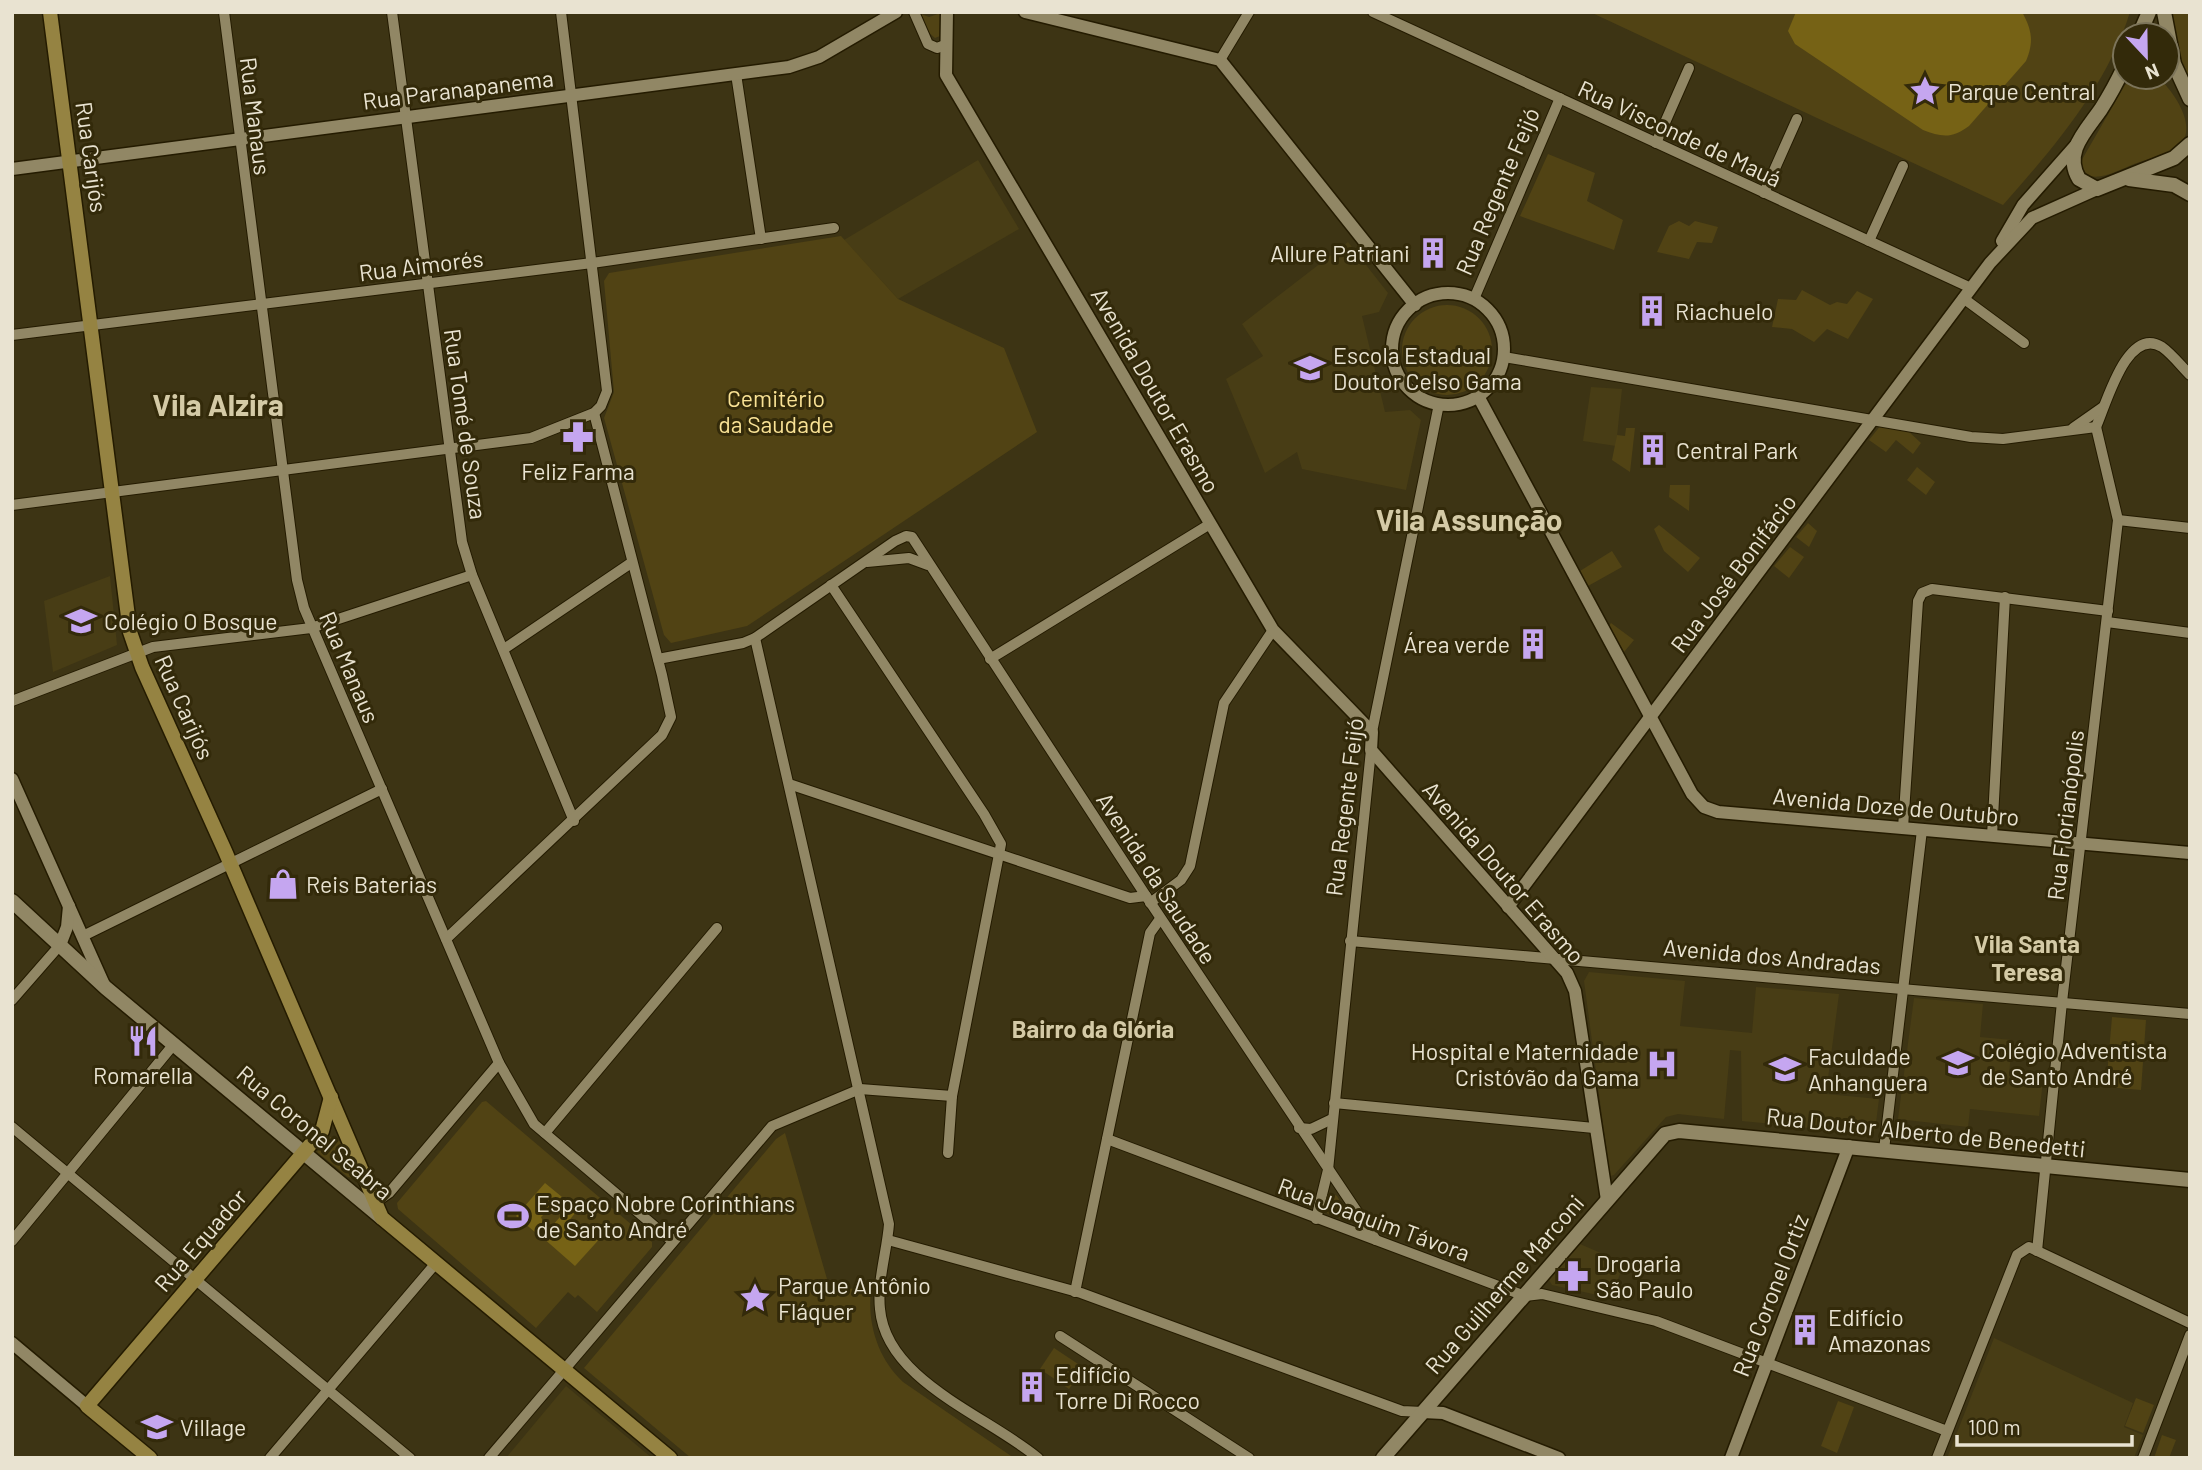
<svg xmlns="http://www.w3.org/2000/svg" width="2202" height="1470" viewBox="0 0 2202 1470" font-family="Barlow,sans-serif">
<rect width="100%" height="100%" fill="#3d3414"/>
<g fill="#483d15">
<path d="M978,160L1019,229L898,299L844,240Z"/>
<path d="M1348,242L1388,293L1379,312L1362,316L1385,412L1410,410L1421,420L1406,490L1302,469L1297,452L1265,473L1226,379L1263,356L1242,324Z"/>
<path d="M1591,387L1622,389L1616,446L1583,441Z"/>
<path d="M110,576L117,645L53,672L44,601Z"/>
<path d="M1589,972L1685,981L1680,1026L1752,1033L1756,987L1839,994L1826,1094L1879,1099L1875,1131L1871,1134L1742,1121L1741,1051L1730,1050L1724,1119L1678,1114L1666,1117L1614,1175L1610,1176L1584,981Z"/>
<path d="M1914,998L1983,1004L1980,1037L2012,1040L2009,1076L2043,1080L2039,1116L1970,1109L1968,1127L1898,1119Z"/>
<path d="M1580,1244L1624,1263L1611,1298L1552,1285L1549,1280Z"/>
<path d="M1994,1338L2133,1403L2124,1427L2143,1435L2134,1458H1947Z"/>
<path d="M566,1386L652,1458H506Z"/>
</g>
<g fill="#514314">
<path d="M1590,12H2130C2107,86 2054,147 2003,205Z"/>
<path d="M2175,12H2190V81L2181,64L2170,18Z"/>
<path d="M941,13L940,36L935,38L928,32L921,14L929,17Z"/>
<path d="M2137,77H2158C2175,93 2202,132 2175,149C2163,156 2147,159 2134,164C2121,169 2101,181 2087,175L2080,163L2125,85Z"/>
<path d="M1548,154L1595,173L1587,201L1623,220L1614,250L1520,216Z"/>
<path d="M1679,221L1689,226L1695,221L1718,227L1712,243L1697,242L1689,259L1657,252L1669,226Z"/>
<path d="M841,236L898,299L1004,348L1037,432L747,626L671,643L664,635L604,418L614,392L604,281L609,273Z"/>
<path d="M1802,290L1830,305L1837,302L1847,304L1857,291L1873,299L1848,339L1827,329L1814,342L1792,329L1772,327L1778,299L1796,300Z"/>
<circle cx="1447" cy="350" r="45"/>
<path d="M1881,425L1907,430L1921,443L1913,454L1896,440L1886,452L1869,440Z"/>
<path d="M1626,428H1635L1630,472L1612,460L1617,435L1625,436Z"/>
<path d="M1917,467L1935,482L1926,495L1907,480Z"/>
<path d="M1670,485H1690L1689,511L1669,497Z"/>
<path d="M1808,523L1817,531L1809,547L1796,537Z"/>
<path d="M1659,525L1700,558L1688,572L1664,551L1654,529Z"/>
<path d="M1790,547L1804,557L1789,578L1774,566Z"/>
<path d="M1612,551L1622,567L1588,586L1580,571Z"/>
<path d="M1611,623L1634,640L1624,652L1609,626Z"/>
<path d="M2112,1017L2146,1020L2141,1090L2106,1087Z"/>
<path d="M486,1101L652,1242V1247L597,1312L578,1295L575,1298L568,1292L536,1328L398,1209L397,1203L482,1102Z"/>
<path d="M785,1133L829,1286L871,1291C867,1323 878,1359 903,1382L1014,1458H691L584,1368L776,1139Z"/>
<path d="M330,1137L338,1138L354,1173L352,1178L348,1177L317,1152Z"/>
<path d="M1335,1195L1337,1196L1352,1222L1327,1213Z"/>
<path d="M1054,1348L1084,1368L1069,1389L1040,1369Z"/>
<path d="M2136,1398L2154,1405L2143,1433L2125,1426Z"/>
<path d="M1838,1401L1854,1407L1837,1453L1821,1446Z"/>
<path d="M2162,1435L2176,1440L2169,1458H2154Z"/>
</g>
<g fill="#766215">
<path d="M1796,12H2022C2032,30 2034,42 2026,61L1969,126C1952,139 1941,137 1923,130L1795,44L1788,31Z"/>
<path d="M545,1183L562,1197L541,1217L544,1224L536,1233L516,1216Z"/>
<path d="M569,1207L576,1212L567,1223L583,1237L593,1225L604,1234L575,1266L542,1237Z"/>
</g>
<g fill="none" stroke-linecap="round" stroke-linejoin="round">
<defs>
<g id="minor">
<path d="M224,12L297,580L304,608L499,1063L534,1124L672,1241"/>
<path d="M392,12L462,542L472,575L574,821"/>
<path d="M914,12L928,44L937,48L945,45"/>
<path d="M1373,12L1971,288"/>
<path d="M1220,60L1249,12"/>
<path d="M736,74L761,239"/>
<path d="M1656,143L1689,68"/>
<path d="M1764,193L1797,119"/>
<path d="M1869,241L1903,166"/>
<path d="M1963,298L2024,343"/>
<path d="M1474,299L1560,98"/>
<path d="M12,335L592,263L834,228"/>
<path d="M1504,357L1971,437L2003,439L2096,427"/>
<path d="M2096,427C2106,405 2127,325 2162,347C2172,354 2181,366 2190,375"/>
<path d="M2073,428L2103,407"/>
<path d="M12,505L531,438L594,413L601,406L607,391L561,12"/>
<path d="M2118,520L2190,528"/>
<path d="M867,562L909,558L928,565"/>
<path d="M831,585L984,814L1001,844L952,1096L948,1153"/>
<path d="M2107,622L2190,633"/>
<path d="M755,638L889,1224C887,1251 877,1281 880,1309C886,1381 988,1416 1038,1458"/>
<path d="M504,649L631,563"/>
<path d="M658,659L743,643L755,638L895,541L906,536L912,537L1146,896L1376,1240"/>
<path d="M990,659L1210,524"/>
<path d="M12,701L153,647L311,628L472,575"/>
<path d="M1372,732L1439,404"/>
<path d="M789,784L1130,898L1146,896"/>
<path d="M1903,828L1918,601L1922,593L1932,589L2108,611"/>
<path d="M1992,836L2005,597"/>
<path d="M1150,903L1181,880L1190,866L1224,703L1273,630"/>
<path d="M83,936L382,789"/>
<path d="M446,939L662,735L671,717L662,675L594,413"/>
<path d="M1350,941L2190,1014"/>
<path d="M12,1000L60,945"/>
<path d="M1334,1103L1594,1128"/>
<path d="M12,1127L410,1458"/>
<path d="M1299,1128L1311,1129L1332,1119"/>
<path d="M545,1133L717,928"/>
<path d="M1107,1139L1525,1296L1542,1294L1656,1321L1947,1431"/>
<path d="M1884,1150L1922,830"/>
<path d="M376,1202L389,1193L499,1063"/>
<path d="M1316,1219L1328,1170L1371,750"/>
<path d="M888,1240L1081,1293L1402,1411L1423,1412"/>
<path d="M12,1241L174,1044"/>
<path d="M2037,1251L2062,1002L2118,520L2096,427"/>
<path d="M1075,1292L1150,933L1160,919"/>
<path d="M1060,1336L1249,1458"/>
<path d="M270,1458L436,1263"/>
<path d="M489,1458L772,1126L860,1089L952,1096"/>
<path d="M1937,1458L2017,1255L2029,1247L2190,1323"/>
<path d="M2143,1458L2190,1335"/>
</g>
<g id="tertiary">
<path d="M947,12L946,75L1273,630L1372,732L1371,750L1567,973L1575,991L1607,1200"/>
<path d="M1025,12L1220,60L1415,305"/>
<path d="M12,169L789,67L819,57L896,12"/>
<path d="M2002,241L2023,205L2076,145"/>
<circle cx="1448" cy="349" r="56"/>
<path d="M1478,396L1692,794L1704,807L1718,812L2190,853"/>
<path d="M12,779L105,987"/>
<path d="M1508,907L1990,263L2032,218L2097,189"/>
<path d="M60,945L67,927L69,906"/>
<path d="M12,1343L87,1406"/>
<path d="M1423,1412L1443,1413L1559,1458"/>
<path d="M1731,1458L1849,1146"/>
</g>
<g id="secondary">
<path d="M2164,12L2174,64L2190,99"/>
<path d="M2139,35L2149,12"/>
<path d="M2125,65C2118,80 2110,95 2101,109C2086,131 2063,152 2079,179L2097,189L2174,158L2190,144"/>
<path d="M2129,179L2174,185L2190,194"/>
<path d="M12,901L106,988L382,1218"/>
<path d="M1383,1458L1665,1134L1679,1131L1711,1134L2190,1180"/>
</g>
<g id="primary">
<path d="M50,12L130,632L142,667L225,851L382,1218L670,1458"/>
<path d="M150,1458L87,1406L322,1131L331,1097"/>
</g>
</defs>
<use href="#minor" stroke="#241b00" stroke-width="12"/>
<use href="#tertiary" stroke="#241b00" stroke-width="15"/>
<use href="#secondary" stroke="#241b00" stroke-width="17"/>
<use href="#primary" stroke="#241b00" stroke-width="17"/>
<use href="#minor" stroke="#918765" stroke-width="10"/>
<use href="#tertiary" stroke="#918765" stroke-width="12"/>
<use href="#secondary" stroke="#918765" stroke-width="14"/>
<use href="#primary" stroke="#958342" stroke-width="14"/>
</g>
<defs>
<symbol id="sight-bare" viewBox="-9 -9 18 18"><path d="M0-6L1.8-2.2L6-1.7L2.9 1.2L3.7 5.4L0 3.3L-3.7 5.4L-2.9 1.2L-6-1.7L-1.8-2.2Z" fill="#c5a6f0" stroke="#332a0a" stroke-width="2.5" paint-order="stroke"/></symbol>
<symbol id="building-bare" viewBox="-9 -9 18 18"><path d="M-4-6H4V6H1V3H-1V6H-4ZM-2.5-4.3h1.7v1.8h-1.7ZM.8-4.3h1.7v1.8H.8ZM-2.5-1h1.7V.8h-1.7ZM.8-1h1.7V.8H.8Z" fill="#c5a6f0" stroke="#332a0a" stroke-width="2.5" paint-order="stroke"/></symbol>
<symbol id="school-bare" viewBox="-9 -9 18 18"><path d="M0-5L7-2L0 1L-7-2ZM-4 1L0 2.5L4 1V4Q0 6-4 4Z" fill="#c5a6f0" stroke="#332a0a" stroke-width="2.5" paint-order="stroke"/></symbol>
<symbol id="pharmacy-bare" viewBox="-9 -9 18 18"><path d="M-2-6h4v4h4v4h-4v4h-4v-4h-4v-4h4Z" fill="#c5a6f0" stroke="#332a0a" stroke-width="2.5" paint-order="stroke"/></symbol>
<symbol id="shop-bare" viewBox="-9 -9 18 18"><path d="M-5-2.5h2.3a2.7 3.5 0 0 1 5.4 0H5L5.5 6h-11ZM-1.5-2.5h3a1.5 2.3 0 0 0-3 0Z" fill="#c5a6f0" stroke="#332a0a" stroke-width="2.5" paint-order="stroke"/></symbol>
<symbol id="restaurant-bare" viewBox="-9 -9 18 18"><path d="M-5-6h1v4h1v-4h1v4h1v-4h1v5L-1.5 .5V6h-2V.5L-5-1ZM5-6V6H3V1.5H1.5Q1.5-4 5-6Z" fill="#c5a6f0" stroke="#332a0a" stroke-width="2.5" paint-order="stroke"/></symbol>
<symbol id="hospital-bare" viewBox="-9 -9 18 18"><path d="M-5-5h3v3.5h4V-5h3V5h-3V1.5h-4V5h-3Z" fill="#c5a6f0" stroke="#332a0a" stroke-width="2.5" paint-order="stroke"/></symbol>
<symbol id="university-bare" viewBox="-9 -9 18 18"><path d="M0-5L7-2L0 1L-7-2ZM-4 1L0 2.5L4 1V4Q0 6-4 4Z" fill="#c5a6f0" stroke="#332a0a" stroke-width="2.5" paint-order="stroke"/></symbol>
<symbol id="stadium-bare" viewBox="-9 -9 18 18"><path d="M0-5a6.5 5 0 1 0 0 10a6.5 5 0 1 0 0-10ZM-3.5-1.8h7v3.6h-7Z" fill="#c5a6f0" stroke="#332a0a" stroke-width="2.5" paint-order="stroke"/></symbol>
</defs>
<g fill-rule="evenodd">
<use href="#sight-bare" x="1903" y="69" width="44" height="44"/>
<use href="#building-bare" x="1411" y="231" width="44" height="44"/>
<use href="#building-bare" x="1630" y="289" width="44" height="44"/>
<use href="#school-bare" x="1288" y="346" width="44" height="44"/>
<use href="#pharmacy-bare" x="556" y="415" width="44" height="44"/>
<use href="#building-bare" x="1631" y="428" width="44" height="44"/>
<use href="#school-bare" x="59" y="599" width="44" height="44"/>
<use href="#building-bare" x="1511" y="622" width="44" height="44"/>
<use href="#shop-bare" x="261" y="862" width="44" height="44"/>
<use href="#restaurant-bare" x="121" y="1019" width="44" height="44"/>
<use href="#school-bare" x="1936" y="1041" width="44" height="44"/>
<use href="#hospital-bare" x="1640" y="1042" width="44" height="44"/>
<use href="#university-bare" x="1763" y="1047" width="44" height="44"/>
<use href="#stadium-bare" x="491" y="1194" width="44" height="44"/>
<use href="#pharmacy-bare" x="1551" y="1254" width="44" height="44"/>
<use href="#sight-bare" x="733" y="1276" width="44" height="44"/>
<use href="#building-bare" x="1783" y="1308" width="44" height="44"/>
<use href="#building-bare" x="1010" y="1365" width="44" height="44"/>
<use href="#school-bare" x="135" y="1405" width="44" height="44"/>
</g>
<g text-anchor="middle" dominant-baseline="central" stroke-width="6" stroke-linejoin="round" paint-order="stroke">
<g font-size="23" fill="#e9e3d1" stroke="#332a0a">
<text transform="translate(458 89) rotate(-7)">Rua Paranapanema</text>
<text transform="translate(256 116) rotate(83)">Rua Manaus</text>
<text transform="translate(1680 133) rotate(25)">Rua Visconde de Mauá</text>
<text transform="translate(92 157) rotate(82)">Rua Carijós</text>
<text transform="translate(1497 191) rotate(-67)">Rua Regente Feijó</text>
<text transform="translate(421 265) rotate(-7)">Rua Aimorés</text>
<text transform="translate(1156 390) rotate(60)">Avenida Doutor Erasmo</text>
<text transform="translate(466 424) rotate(82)">Rua Tomé de Souza</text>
<text transform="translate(1733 573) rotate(-53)">Rua José Bonifácio</text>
<text transform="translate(350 667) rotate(67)">Rua Manaus</text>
<text transform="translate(185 707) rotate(66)">Rua Carijós</text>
<text transform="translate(1896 806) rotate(5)">Avenida Doze de Outubro</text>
<text transform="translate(1344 807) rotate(-83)">Rua Regente Feijó</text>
<text transform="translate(2065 815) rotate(-83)">Rua Florianópolis</text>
<text transform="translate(1504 872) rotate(49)">Avenida Doutor Erasmo</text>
<text transform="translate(1157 878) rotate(57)">Avenida da Saudade</text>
<text transform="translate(1772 956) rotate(5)">Avenida dos Andradas</text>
<text transform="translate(315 1132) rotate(40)">Rua Coronel Seabra</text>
<text transform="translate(1926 1132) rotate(6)">Rua Doutor Alberto de Benedetti</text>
<text transform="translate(1374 1219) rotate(20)">Rua Joaquim Távora</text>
<text transform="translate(200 1240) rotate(-49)">Rua Equador</text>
<text transform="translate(1504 1284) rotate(-49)">Rua Guilherme Marconi</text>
<text transform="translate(1770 1295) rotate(-69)">Rua Coronel Ortiz</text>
</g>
<g font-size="23" fill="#e9e3d1" stroke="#332a0a" text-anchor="start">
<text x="1948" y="91">Parque Central</text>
<text x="1410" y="253" text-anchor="end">Allure Patriani</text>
<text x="1675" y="311">Riachuelo</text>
<text x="1333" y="355">Escola Estadual<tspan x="1333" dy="26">Doutor Celso Gama</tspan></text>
<text x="1676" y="450">Central Park</text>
<text x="578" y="471" text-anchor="middle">Feliz Farma</text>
<text x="104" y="621">Colégio O Bosque</text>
<text x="1510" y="644" text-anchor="end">Área verde</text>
<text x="306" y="884">Reis Baterias</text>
<text x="1981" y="1050">Colégio Adventista<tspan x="1981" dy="26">de Santo André</tspan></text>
<text x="1639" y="1051" text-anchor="end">Hospital e Maternidade<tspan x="1639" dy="26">Cristóvão da Gama</tspan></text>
<text x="1808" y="1056">Faculdade<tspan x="1808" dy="26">Anhanguera</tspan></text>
<text x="143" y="1075" text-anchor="middle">Romarella</text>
<text x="536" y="1203">Espaço Nobre Corinthians<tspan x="536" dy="26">de Santo André</tspan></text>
<text x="1596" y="1263">Drogaria<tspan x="1596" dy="26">São Paulo</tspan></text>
<text x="778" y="1285">Parque Antônio<tspan x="778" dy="26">Fláquer</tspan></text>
<text x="1828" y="1317">Edifício<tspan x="1828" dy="26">Amazonas</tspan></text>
<text x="1055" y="1374">Edifício<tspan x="1055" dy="26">Torre Di Rocco</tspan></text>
<text x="180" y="1427">Village</text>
</g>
<g font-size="23" fill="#f9e295" stroke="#332a0a">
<text x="776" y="398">Cemitério<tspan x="776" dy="26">da Saudade</tspan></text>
</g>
<g font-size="24" font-weight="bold" fill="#d4caa6" stroke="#332a0a">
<text x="2027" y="943">Vila Santa<tspan x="2027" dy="28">Teresa</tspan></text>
<text x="1093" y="1028">Bairro da Glória</text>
</g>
<g font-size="30" font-weight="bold" fill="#d4caa6" stroke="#332a0a">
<text x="218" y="404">Vila Alzira</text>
<text x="1469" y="519">Vila Assunção</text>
</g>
</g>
<rect width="2202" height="1470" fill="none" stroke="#e9e3d1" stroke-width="28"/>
<g transform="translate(2146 56) rotate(158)"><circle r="33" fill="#332a0a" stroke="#7c745a" stroke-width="2"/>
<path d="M0-5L12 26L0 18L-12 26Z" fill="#c5a6f0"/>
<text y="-10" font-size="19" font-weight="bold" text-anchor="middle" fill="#e9e3d1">N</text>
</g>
<path d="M1957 1435v10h175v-10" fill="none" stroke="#e9e3d1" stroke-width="3.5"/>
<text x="1968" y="1435" font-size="21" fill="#e9e3d1" stroke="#332a0a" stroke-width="5" paint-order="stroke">100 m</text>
</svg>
